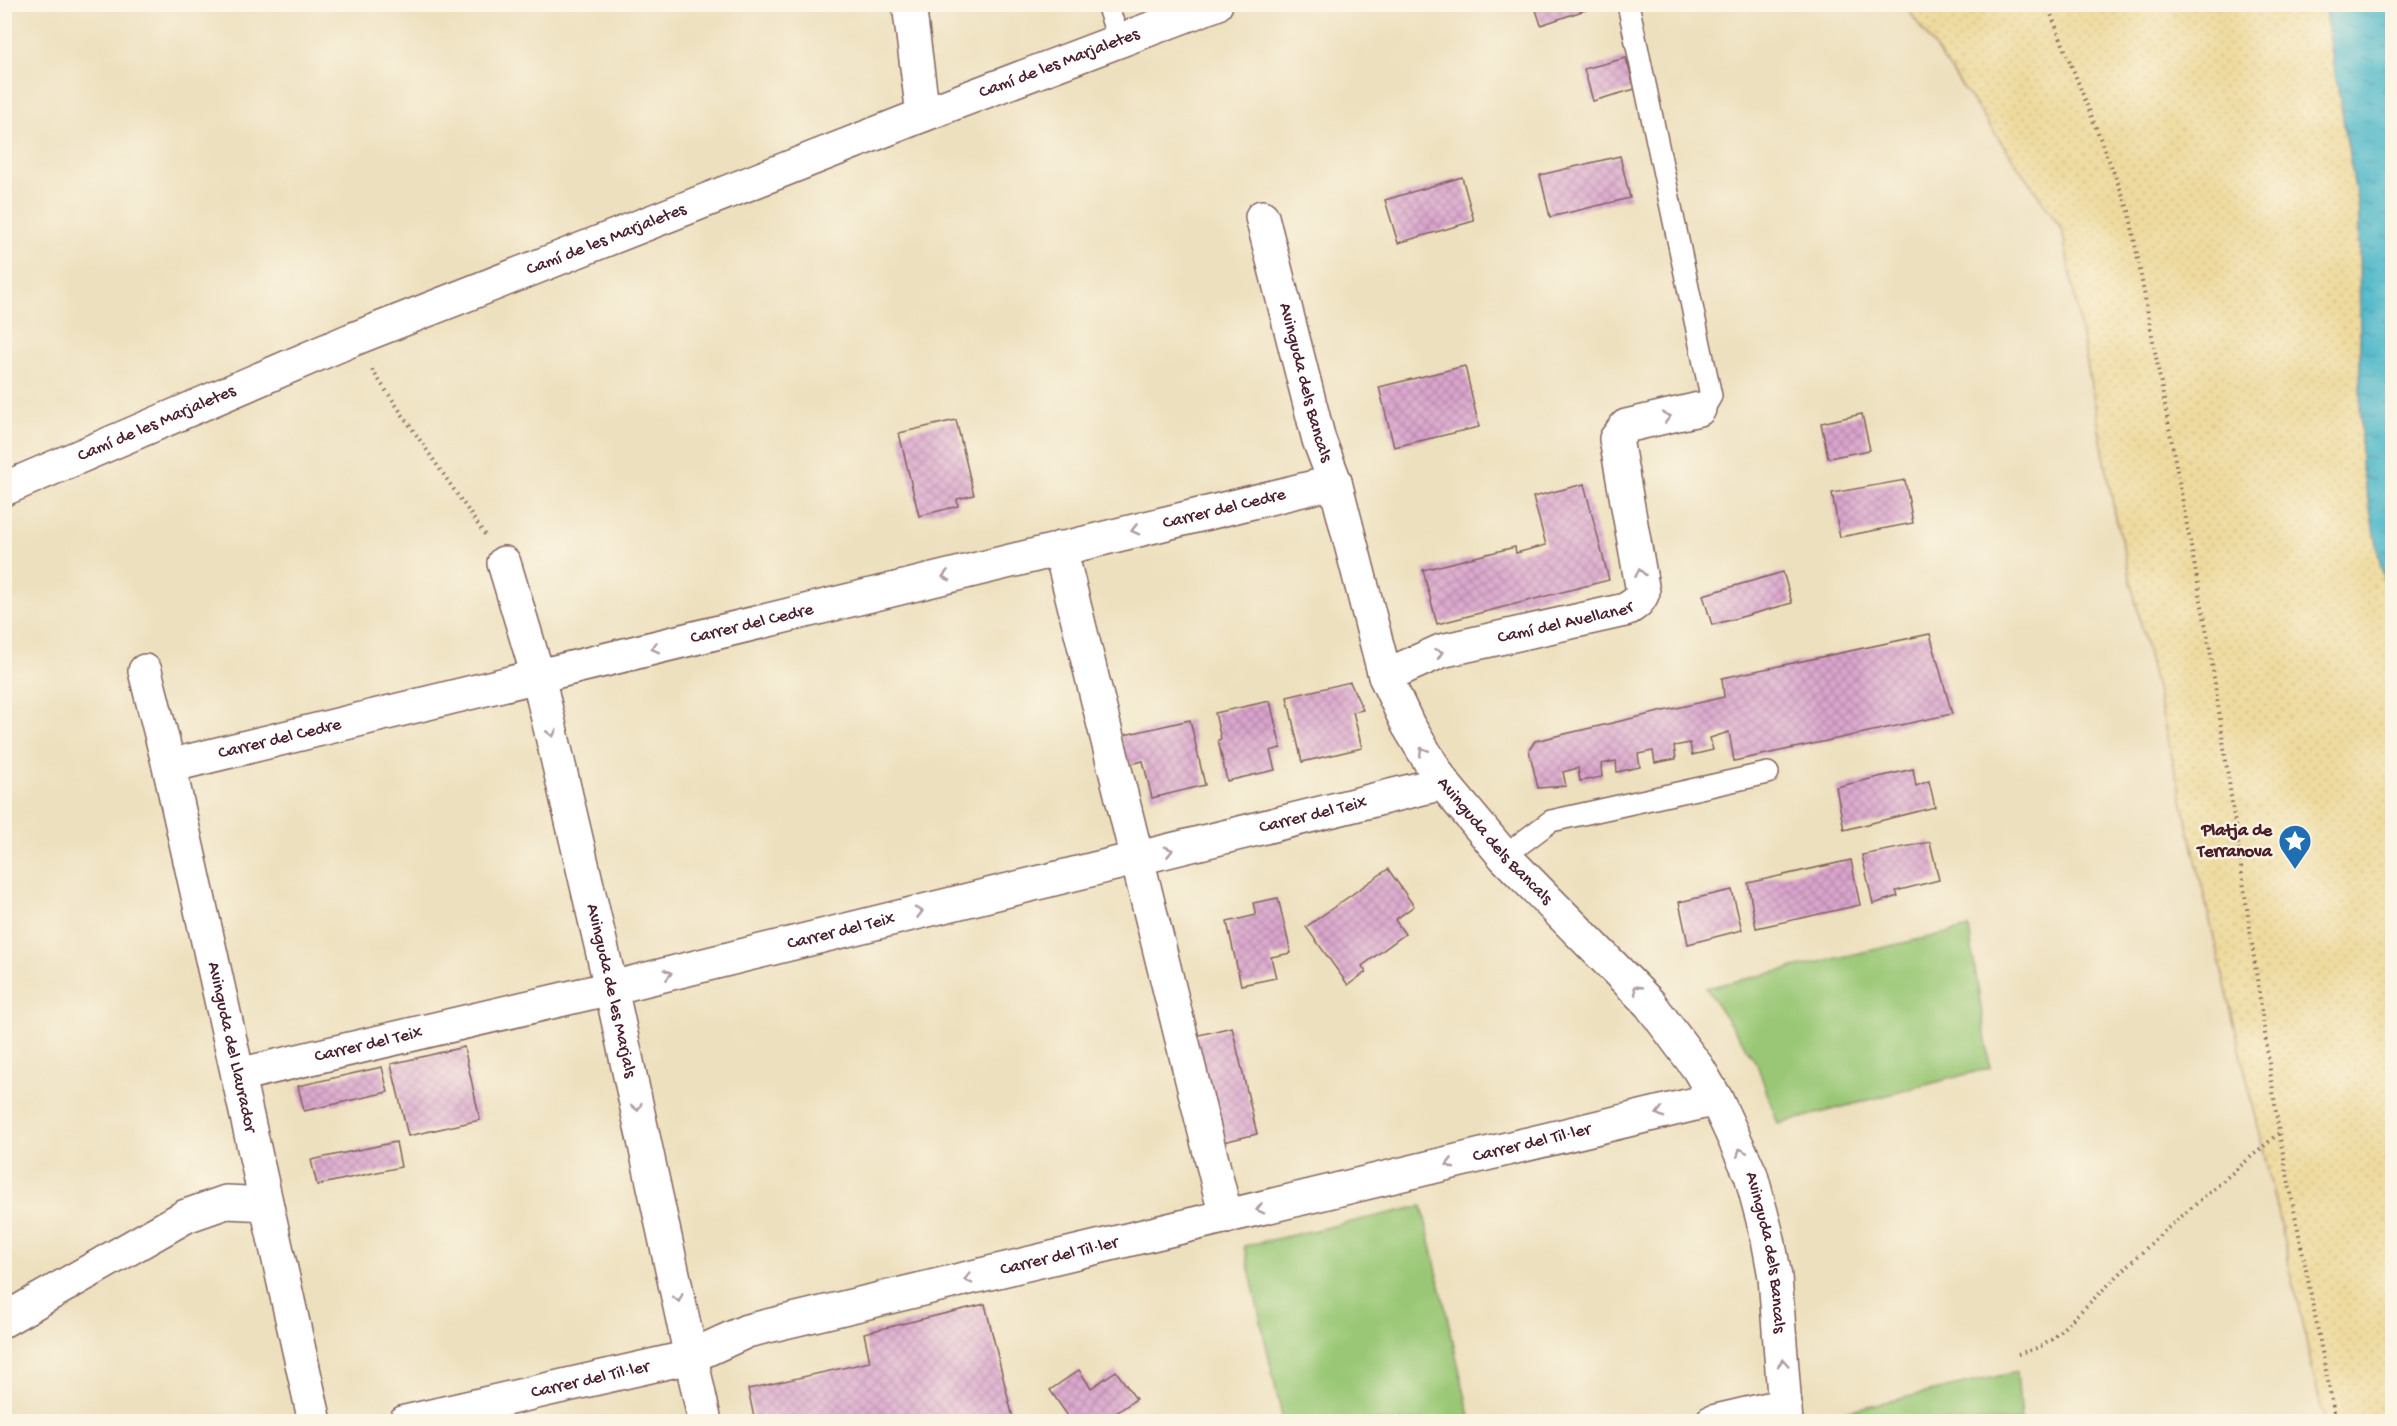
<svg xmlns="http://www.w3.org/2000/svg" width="2397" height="1426" viewBox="0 0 2397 1426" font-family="'Gochi Hand',sans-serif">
<defs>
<pattern id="sand-dots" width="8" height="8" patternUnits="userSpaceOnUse" patternTransform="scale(1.5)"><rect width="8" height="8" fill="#eeda9e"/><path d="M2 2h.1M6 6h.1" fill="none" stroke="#cebb88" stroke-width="1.8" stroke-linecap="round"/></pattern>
<pattern id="water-ripples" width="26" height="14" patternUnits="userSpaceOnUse" patternTransform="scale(1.5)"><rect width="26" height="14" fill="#4eb8ca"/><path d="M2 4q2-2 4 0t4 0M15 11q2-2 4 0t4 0" fill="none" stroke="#4395a4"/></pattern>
<pattern id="building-cross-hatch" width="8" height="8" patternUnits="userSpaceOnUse" patternTransform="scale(1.5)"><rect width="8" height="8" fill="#daa5cd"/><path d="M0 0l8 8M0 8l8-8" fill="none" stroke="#b386a7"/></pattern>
</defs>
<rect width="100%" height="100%" fill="#fcf5e5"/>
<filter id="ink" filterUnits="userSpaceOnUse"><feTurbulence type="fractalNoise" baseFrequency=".0167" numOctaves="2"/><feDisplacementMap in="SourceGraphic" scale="12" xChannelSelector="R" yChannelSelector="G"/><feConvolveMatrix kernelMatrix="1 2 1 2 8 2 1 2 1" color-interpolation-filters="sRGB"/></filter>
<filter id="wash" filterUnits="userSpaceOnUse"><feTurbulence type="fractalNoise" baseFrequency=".008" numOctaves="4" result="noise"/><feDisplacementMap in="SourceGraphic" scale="24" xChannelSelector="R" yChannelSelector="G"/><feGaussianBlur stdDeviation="1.35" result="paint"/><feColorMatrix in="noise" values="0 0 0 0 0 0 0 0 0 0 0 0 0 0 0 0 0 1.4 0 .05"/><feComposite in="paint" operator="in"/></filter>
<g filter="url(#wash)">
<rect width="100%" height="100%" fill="#ede0be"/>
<path fill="url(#sand-dots)" stroke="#9c7c64" stroke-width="1.5" d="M1905,5H2324L2359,212L2361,463L2392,604V1421H2324L2260,1135L2114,509L2062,229Z"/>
<g fill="#99c775" stroke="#727350" stroke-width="1.5">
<path d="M1969,928L1990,1068L1778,1124L1757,1064L1706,988Z"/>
<path d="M1422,1206L1471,1421H1283L1244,1246Z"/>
<path d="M2017,1372L2021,1421H1837V1413Z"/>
</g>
<path fill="url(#water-ripples)" stroke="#4c6c7a" stroke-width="1.5" d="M2324,5H2392V623L2361,463L2359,212Z"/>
<g id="blocks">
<g fill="url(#building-cross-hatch)">
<path d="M1534,4H1586L1588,9L1541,25Z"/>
<path d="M1626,58L1635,89L1593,101L1584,69Z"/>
<path d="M1620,156L1630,198L1550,217L1540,175Z"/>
<path d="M1462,177L1474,221L1398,243L1385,200Z"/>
<path d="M1465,366L1479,427L1394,447L1379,387Z"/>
<path d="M1862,414L1870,450L1828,458L1821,423Z"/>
<path d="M956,420L974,495L957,499L958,506L919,516L899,433Z"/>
<path d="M1905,480L1913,523L1840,537L1832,493Z"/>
<path d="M1584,484L1609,580L1437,624L1423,570L1515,547L1516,553L1546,545L1533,497Z"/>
<path d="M1783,572L1792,603L1712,625L1703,595Z"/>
<path d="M1930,634L1952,714L1734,761L1729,732L1710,738L1713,750L1692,755L1690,743L1674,746L1676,759L1655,763L1653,751L1638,754L1640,767L1617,772L1616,761L1601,764L1602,777L1580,781L1578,768L1563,772L1566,786L1538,788L1529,750L1535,741L1724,697L1722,678Z"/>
<path d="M1350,682L1363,710L1353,712L1362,748L1302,762L1287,697Z"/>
<path d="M1270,701L1281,748L1270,751L1275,770L1227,781L1218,740L1221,739L1215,713Z"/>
<path d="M1190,720L1205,785L1152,798L1143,761L1127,765L1120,736Z"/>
<path d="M1913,769L1916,786L1929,781L1935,807L1844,830L1836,787Z"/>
<path d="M1930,842L1939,880L1896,891L1898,896L1873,904L1862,855Z"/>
<path d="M1851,860L1860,905L1756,928L1748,883Z"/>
<path d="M1388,869L1414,906L1395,920L1405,934L1362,966L1366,972L1348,985L1306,927Z"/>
<path d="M1732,890L1742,930L1688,944L1679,902Z"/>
<path d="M1278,898L1291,953L1271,957L1276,978L1241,985L1227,922L1256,915L1253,903Z"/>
<path d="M1232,1027L1257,1134L1219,1143L1195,1036Z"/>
<path d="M464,1047L480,1120L408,1136L391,1064Z"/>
<path d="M382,1067L388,1092L304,1111L298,1086Z"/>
<path d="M396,1142L401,1167L317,1185L311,1160Z"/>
<path d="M985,1304L1013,1418L999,1422H755L748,1389L870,1362L864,1333Z"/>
<path d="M1079,1370L1091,1388L1116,1371L1136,1399L1108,1419L1110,1422H1072L1050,1390Z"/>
</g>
</g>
</g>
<g filter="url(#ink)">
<use href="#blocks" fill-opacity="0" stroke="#83635e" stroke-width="1.5"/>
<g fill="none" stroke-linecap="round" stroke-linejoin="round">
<defs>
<g id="lane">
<path d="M1107,4L1119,41"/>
<path d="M1628,4L1711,396L1705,406L1699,409"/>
<path d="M1504,856L1551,821L1768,773"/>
</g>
<g id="street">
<path d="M909,4L923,115"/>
<path id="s1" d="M1262,217L1319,440L1335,482L1385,676L1408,725L1443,783L1504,856L1650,1004L1698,1068L1716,1099L1751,1175L1768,1239L1775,1277L1786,1422"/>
<path id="s2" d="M4,489L351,340L923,115L1216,4"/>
<path d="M1060,548L1226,1217"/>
<path id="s3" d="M504,563L538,676L611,988L705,1422"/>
<path id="s4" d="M145,671L169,766L315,1422"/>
<path id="s5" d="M1385,676L1441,651L1625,610C1634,605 1639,602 1643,592L1616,439L1626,426L1699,409"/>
<path id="s6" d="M169,766L1335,482"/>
<path id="s7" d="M238,1075L611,988L1443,783"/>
<path d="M4,1320L186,1216L226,1202L266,1204"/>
<path id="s8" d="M405,1422L690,1357L747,1331L1716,1099"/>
<path d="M1712,1422L1785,1405"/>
</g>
</defs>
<use href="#lane" stroke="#83635e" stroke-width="24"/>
<use href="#street" stroke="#83635e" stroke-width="36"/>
<g stroke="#83635e" stroke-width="4" stroke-dasharray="1.5 4.5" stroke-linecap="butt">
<path d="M2047,4L2129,211L2210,649L2279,1133L2336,1422"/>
<path d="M372,370L485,535"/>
<path d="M2018,1354L2040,1347L2051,1340L2162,1233L2279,1133"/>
</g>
<use href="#lane" stroke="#fff" stroke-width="21"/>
<use href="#street" stroke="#fff" stroke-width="33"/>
</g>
<defs><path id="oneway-chevron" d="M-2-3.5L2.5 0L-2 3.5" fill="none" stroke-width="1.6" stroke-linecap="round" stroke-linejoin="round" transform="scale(1.5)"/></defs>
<g stroke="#ae9aa0">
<use href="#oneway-chevron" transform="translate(1667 417) rotate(-13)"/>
<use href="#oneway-chevron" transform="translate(1135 530) rotate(166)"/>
<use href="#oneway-chevron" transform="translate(1640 573) rotate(-100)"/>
<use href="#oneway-chevron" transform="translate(946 576) rotate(166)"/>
<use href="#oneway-chevron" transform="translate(655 648) rotate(166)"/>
<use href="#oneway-chevron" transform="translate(1439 653) rotate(-19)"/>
<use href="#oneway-chevron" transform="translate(552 733) rotate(77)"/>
<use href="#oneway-chevron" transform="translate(1423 751) rotate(-121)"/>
<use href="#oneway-chevron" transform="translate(1169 851) rotate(-14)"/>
<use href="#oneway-chevron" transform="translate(919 912) rotate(-14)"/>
<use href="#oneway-chevron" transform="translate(668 974) rotate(-14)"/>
<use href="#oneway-chevron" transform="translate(1637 989) rotate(-134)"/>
<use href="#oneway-chevron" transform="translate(637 1107) rotate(78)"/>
<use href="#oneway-chevron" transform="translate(1660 1113) rotate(166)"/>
<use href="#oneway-chevron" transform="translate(1741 1152) rotate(-112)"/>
<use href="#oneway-chevron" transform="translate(1450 1164) rotate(166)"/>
<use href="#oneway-chevron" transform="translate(1260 1209) rotate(166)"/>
<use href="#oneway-chevron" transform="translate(968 1279) rotate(167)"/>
<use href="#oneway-chevron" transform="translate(678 1298) rotate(78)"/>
<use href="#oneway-chevron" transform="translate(1783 1363) rotate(-94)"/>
</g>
</g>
<defs>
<symbol id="sight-pin" viewBox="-11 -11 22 30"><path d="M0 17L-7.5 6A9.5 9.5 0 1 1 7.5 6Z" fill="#1f6fb2" stroke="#fcf5e5"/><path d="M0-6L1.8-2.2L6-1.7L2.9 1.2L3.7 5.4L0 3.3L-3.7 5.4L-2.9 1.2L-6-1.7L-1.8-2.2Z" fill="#fff"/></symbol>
</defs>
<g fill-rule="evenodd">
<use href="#sight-pin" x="2276" y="822" width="38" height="52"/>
</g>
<g text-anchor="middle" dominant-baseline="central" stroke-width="4.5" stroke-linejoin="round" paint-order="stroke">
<g font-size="18" fill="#4a1f2b" stroke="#fcf5e5">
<text stroke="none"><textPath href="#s2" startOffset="1138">Camí de les Marjaletes</textPath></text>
<text stroke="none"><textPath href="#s2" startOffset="652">Camí de les Marjaletes</textPath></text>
<text stroke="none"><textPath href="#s1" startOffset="171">Avinguda dels Bancals</textPath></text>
<text stroke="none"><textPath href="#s2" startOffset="166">Camí de les Marjaletes</textPath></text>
<text stroke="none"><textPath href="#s6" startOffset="1086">Carrer del Cedre</textPath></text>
<text stroke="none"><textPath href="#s5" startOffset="189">Camí del Avellaner</textPath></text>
<text stroke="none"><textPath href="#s6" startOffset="600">Carrer del Cedre</textPath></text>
<text stroke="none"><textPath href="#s6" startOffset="114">Carrer del Cedre</textPath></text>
<text stroke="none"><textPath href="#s7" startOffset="1106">Carrer del Teix</textPath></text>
<text stroke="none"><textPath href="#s1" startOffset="675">Avinguda dels Bancals</textPath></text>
<text stroke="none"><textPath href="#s7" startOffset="620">Carrer del Teix</textPath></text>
<text stroke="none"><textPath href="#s3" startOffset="441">Avinguda de les Marjals</textPath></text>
<text stroke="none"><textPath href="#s7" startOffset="134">Carrer del Teix</textPath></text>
<text stroke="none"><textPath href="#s4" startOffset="386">Avinguda del Llaurador</textPath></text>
<text stroke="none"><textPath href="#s8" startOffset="1162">Carrer del Til·ler</textPath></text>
<text stroke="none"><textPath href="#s1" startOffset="1179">Avinguda dels Bancals</textPath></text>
<text stroke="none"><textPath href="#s8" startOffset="676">Carrer del Til·ler</textPath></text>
<text stroke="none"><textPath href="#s8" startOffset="190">Carrer del Til·ler</textPath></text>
</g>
<g font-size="18" font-weight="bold" fill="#4a1f2b" stroke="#fcf5e5" text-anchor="end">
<text x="2272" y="831">Platja de<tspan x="2272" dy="21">Terranova</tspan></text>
</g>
</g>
<rect width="2397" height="1426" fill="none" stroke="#fcf5e5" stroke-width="24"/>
</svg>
